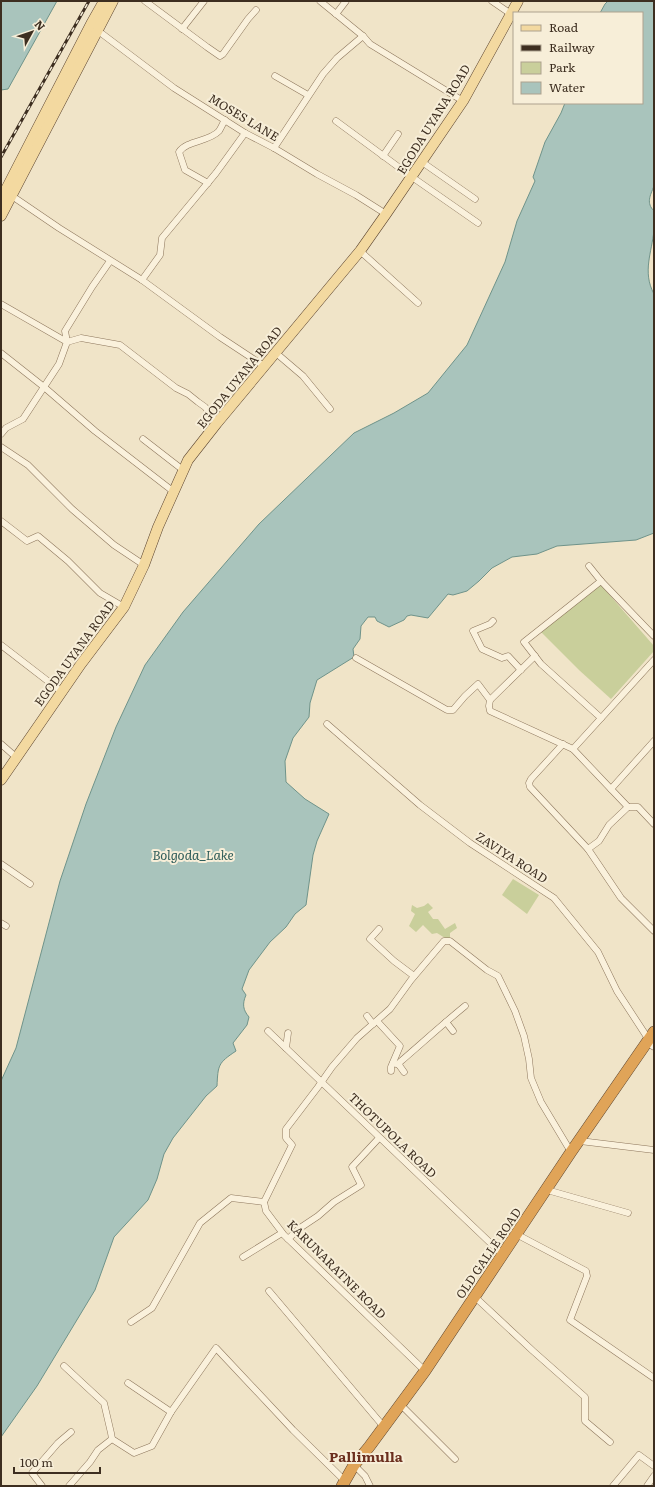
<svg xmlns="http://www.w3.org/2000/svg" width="655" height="1487" viewBox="0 0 655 1487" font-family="Literata,serif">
<rect width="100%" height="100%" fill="#f0e4c8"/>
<g fill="#c9cf9b">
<path d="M600,584L654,646V651L611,699L579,670L541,632Z"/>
<path d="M513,879L539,895L527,914L502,895Z"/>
<path d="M428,903L433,908L428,912L433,919H438L445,929L455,923L457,928L450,933V939L445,938L437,933L432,934L423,925L416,932L409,926L415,914L411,911L412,905L417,908L424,906Z"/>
</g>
<g fill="#a9c4bc" stroke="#6f938a">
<path d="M1,1H57L8,89L1,90Z"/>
<path d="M608,1H654V186C650,196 646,203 654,211C654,217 655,224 654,230C652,252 642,272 654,294V533L636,540L557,546L537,554L512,557L492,568L479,581L467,591L453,595L448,594L428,618L411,615L407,616L404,620L389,627L377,621L375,617H368L361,626L360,639L353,649L354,657L317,680L310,703L309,717L293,738L285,761L286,782L305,799L329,814L317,841L313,855L306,905L295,914L286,927L270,942L249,970L242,989L246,995C242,1004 243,1010 249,1017L247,1025L233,1043L236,1051C218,1063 218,1065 217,1086L206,1096L173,1138L164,1154L157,1179L148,1200L114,1237L95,1290L37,1386L1,1437V1081L16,1048L60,881L86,804L116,727L145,665L183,612L259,524L354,433L394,413L428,393L467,345L505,262L517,221L535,181L533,177L545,142L561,113L565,103H642V13H600L605,4Z"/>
</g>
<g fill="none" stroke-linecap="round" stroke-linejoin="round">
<defs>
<g id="street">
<path d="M145,1L207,47L220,56L223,54L248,19L256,10"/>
<path d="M320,1L363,36L370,44L463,101"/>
<path d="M492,1L511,14"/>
<path d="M336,14L346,1"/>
<path d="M182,29L204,1"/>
<path d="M97,30L174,88L245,133L274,148L317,174L356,195L386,214"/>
<path d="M275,76L308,95"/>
<path d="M336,121L412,177L478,223"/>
<path d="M274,148L323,74L337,58L363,36"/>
<path d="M383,156L398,134"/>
<path d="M422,162L475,199"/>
<path d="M208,183L185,170L179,152C187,140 209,142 219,131C221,128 223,123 225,120"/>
<path d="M12,196L59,228L142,280L220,337L264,366"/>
<path d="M360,251L418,303"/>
<path d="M142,280L160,255L162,238L216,173L245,133"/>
<path d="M1,304L67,342L81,338L120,345L176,388L188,394L198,402L205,407L217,423"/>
<path d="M1,353L44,387L95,431L174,492"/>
<path d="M276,353L303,376L330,409"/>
<path d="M1,434L6,428L23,419L59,364L67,342L65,331L92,287L110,261"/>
<path d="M143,439L183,470"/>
<path d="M1,447L28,465L72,509L114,545L144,565"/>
<path d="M1,521L27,541L38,536L68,561L100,593L124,607"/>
<path d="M589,566L601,581L654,636"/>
<path d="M601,581L524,642L541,664L601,718"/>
<path d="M493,621L490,624L473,631L482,649L502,658L508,656L521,670"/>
<path d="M1,645L62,692"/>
<path d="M356,658L447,710H453L465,696L478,684L490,700L489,706L490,711L573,749L628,807H638L654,824"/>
<path d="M490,700L535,656"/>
<path d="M327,724L420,805L470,843L554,898L598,952L617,991L649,1040"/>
<path d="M1,744L17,758"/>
<path d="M563,744L531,779L529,783L530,787L588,849L621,898L654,931"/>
<path d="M573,749L654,660"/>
<path d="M611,789L654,741"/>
<path d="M588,849L599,841L609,825L628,807"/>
<path d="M1,864L30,884"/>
<path d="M1,923L6,926"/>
<path d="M379,929L370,939L394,961L414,976"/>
<path d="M367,1016L373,1024"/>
<path d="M377,1021L400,1046L391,1067V1071"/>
<path d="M446,1022L453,1031"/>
<path d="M268,1031L503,1255"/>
<path d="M647,1043L654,1047"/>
<path d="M286,1048L288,1033"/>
<path d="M393,1063L399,1065L400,1062C422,1043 443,1024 465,1006"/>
<path d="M399,1065L404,1072"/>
<path d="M580,1141L654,1150"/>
<path d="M547,1190L628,1213"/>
<path d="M516,1234L586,1271L587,1276L570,1320L654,1378"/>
<path d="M288,1239L300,1228L318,1216L334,1202L361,1185L352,1167L379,1138"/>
<path d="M243,1257L282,1233"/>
<path d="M269,1291L384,1427"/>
<path d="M475,1297L533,1351L585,1397V1421L610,1442"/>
<path d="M131,1322L152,1308L200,1223L231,1198L264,1202"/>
<path d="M64,1366L104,1403L111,1433L112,1439"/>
<path d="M425,1371L284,1235L266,1211L264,1202L292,1145L286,1138V1129L318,1087L332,1067L357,1038L390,1009L411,980L444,941H450L487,970L498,976L515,1011L524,1036L529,1059L531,1078L541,1102L571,1152"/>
<path d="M128,1383L171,1412"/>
<path d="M400,1404L455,1459"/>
<path d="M354,1465L365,1476L370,1486"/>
<path d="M42,1486L32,1473L58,1443L71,1432"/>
<path d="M69,1486L90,1462L98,1450L112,1439L134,1453L152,1446L171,1412L216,1348L293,1430L345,1481"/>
<path d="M613,1486L639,1455L654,1466"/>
<path d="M647,1486L654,1476"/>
</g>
<g id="primary">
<path d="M1,199L91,24L104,1"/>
<path d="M1,216L113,1"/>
<path d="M1,780L81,664L124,607L144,565L158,527L188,460L217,423L360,251L386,214L463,101L518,1"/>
</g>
<path id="highway" d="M342,1486L354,1465L369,1447L425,1371L571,1152L654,1032"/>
</defs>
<use href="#street" stroke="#8d765c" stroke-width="7"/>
<use href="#primary" stroke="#5b4430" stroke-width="11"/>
<use href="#highway" stroke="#5b4430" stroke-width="12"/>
<use href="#street" stroke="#faf1dc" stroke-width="6"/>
<use href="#primary" stroke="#f3d9a0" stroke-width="10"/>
<use href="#highway" stroke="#e0a458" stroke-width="11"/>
<defs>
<path id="rail" d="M1,157L89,1"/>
</defs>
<use href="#rail" stroke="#3d2e20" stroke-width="3"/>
<use href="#rail" stroke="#f7eed8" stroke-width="1.5" stroke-dasharray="4.5" stroke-linecap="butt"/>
</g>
<g text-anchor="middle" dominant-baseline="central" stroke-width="4" stroke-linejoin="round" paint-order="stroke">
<g font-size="12" fill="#3d2e20" stroke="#f7eed8">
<text transform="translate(244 117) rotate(31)">MOSES LANE</text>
<text transform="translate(433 119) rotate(-58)">EGODA UYANA ROAD</text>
<text transform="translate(239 377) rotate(-51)">EGODA UYANA ROAD</text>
<text transform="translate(74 653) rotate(-54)">EGODA UYANA ROAD</text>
<text transform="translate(512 857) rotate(33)">ZAVIYA ROAD</text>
<text transform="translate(393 1135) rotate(44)">THOTUPOLA ROAD</text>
<text transform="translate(488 1253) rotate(-56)">OLD GALLE ROAD</text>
<text transform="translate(337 1269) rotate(45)">KARUNARATNE ROAD</text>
</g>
<g font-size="13" font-style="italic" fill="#2f5d5a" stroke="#f7eed8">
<text x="193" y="854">Bolgoda_Lake</text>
</g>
<g font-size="14" font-weight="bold" fill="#6b2e1e" stroke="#f7eed8">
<text x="366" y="1456">Pallimulla</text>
</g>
</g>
<rect width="655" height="1487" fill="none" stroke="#3d2e20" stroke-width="4"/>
<rect x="513" y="12" width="130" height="92" fill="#f7eed8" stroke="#ada18e"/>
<rect x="521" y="25" width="20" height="6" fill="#f3d9a0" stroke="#ada18e"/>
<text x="549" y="32" font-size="12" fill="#3d2e20">Road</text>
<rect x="521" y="45" width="20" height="6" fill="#3d2e20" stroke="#ada18e"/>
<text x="549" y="52" font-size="12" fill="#3d2e20">Railway</text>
<rect x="521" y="62" width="20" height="12" fill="#c9cf9b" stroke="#ada18e"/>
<text x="549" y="72" font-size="12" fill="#3d2e20">Park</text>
<rect x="521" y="82" width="20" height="12" fill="#a9c4bc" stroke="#ada18e"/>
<text x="549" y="92" font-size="12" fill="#3d2e20">Water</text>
<g transform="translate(32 32) rotate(50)" stroke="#f7eed8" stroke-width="3" paint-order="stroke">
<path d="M0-3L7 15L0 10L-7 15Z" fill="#3d2e20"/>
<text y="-6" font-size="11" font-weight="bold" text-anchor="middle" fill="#3d2e20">N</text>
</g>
<path d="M14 1467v6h86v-6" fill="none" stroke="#3d2e20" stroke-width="2"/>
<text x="20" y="1467" font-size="12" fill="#3d2e20" stroke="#f7eed8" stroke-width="3" paint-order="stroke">100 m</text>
</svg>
